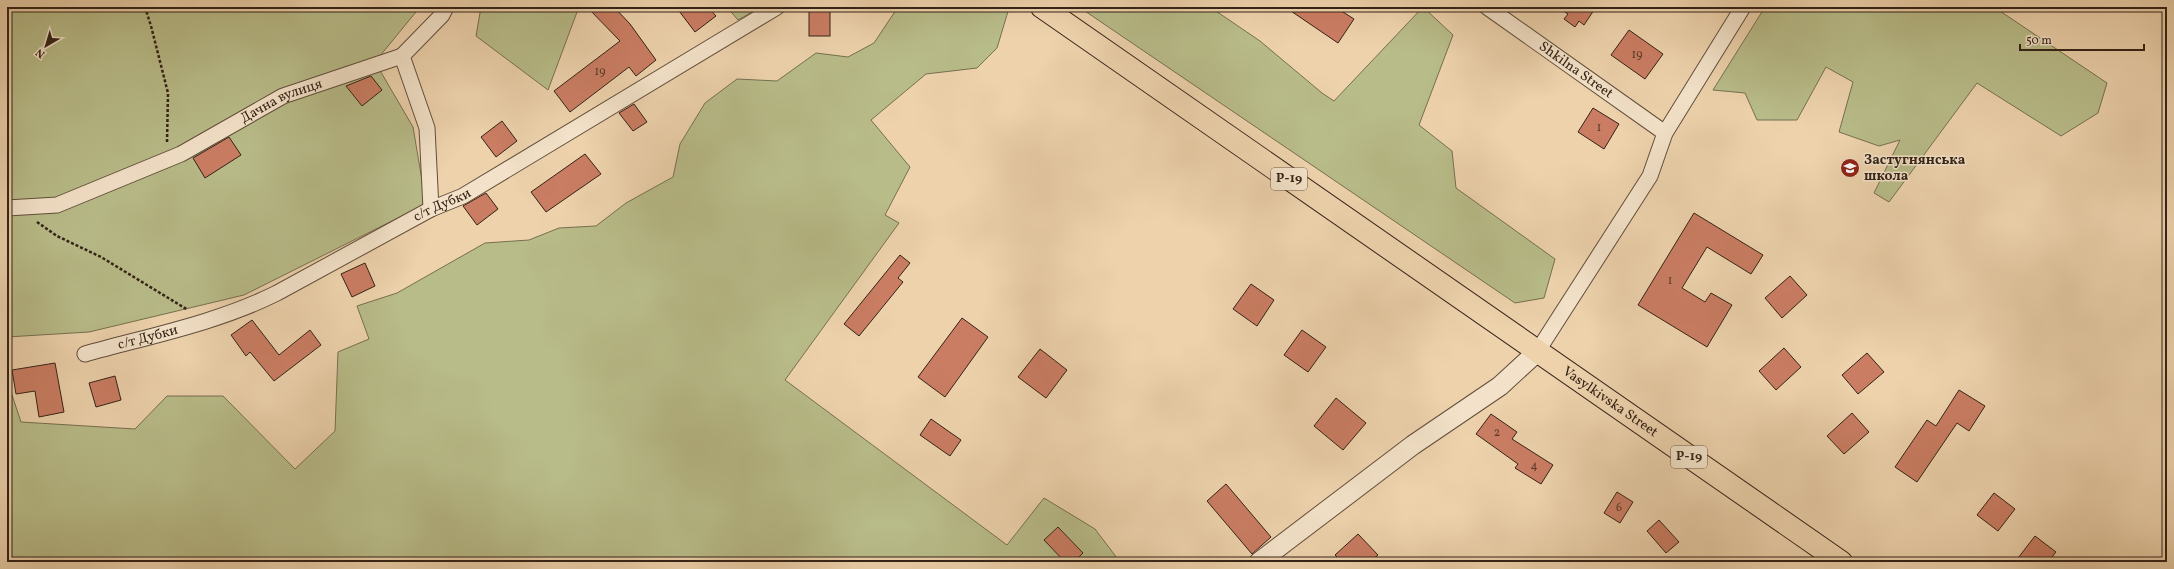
<svg xmlns="http://www.w3.org/2000/svg" width="2174" height="569" viewBox="0 0 2174 569" font-family="Vollkorn,serif">
<rect width="100%" height="100%" fill="#edd2ac"/>
<filter id="stains"><feTurbulence type="fractalNoise" baseFrequency=".005" numOctaves="4"/><feColorMatrix values="0 0 0 0 .2 0 0 0 0 .09 0 0 0 0 .02 0 0 0 .5 -.17"/></filter>
<radialGradient id="worn" r=".72"><stop offset=".6" stop-color="#630" stop-opacity="0"/><stop offset="1" stop-color="#630" stop-opacity=".3"/></radialGradient>
<g fill="#b8bc89" stroke="#766f50">
<path d="M7,7H420L375,62L413,127L426,204L244,295L89,332L7,337Z"/>
<path d="M481,7H583L577,12L548,90L476,36Z"/>
<path d="M727,7H761L738,20Z"/>
<path d="M898,7L1009,8L997,48L977,68L926,74L871,120L910,167L885,215L899,223L785,380L1007,545L1044,498L1095,529L1120,562H7V380L21,422L135,429L167,396H223L295,469L335,431L338,352L369,339L357,306L397,293L485,243L529,240L559,228L596,226L626,203L673,177L680,144L705,103L737,79L777,81L816,53L848,57L874,43Z"/>
<path d="M1079,7H1210L1260,41L1322,93L1334,101L1423,7L1453,35L1419,125L1452,151L1456,188L1555,259L1544,298L1515,303Z"/>
<path d="M1765,7H1994L2107,83L2098,113L2061,136L1977,83L1889,202L1874,193L1900,140L1879,146L1839,132L1853,82L1826,67L1797,120H1757L1745,93L1713,90Z"/>
</g>
<g fill="#ca7d63" stroke="#342217">
<path d="M587,7H614L630,24L656,60L636,76L629,67L570,112L554,91L620,41Z"/>
<path d="M676,7H708L716,16L695,32Z"/>
<rect x="809" y="7" width="21" height="29"/>
<path d="M1285,7H1335L1354,19L1338,43Z"/>
<path d="M1557,7H1596L1584,25L1579,21L1575,27L1564,19L1568,14Z"/>
<path d="M1629,30L1663,54L1645,79L1611,55Z"/>
<path d="M371,76L382,90L362,106L346,86Z"/>
<path d="M634,104L647,122L633,131L619,113Z"/>
<path d="M1593,108L1619,124L1604,149L1578,132Z"/>
<path d="M502,121L517,141L496,157L481,137Z"/>
<path d="M229,137L241,155L205,178L193,158Z"/>
<path d="M585,154L601,174L546,212L531,192Z"/>
<path d="M486,193L498,209L477,225L463,206Z"/>
<path d="M1694,213L1763,255L1751,274L1707,247L1682,288L1705,302L1711,293L1732,305L1707,347L1638,305Z"/>
<path d="M900,255L910,263L898,278L903,282L859,336L844,324Z"/>
<path d="M365,263L375,286L352,297L341,274Z"/>
<path d="M1790,276L1807,295L1782,318L1765,298Z"/>
<path d="M1251,284L1274,300L1257,326L1233,309Z"/>
<path d="M962,318L988,337L945,397L918,377Z"/>
<path d="M252,320L279,355L310,330L321,345L274,381L250,352L246,356L231,335Z"/>
<path d="M1302,330L1326,347L1308,372L1284,355Z"/>
<path d="M1784,348L1801,367L1776,390L1759,371Z"/>
<path d="M1040,349L1067,370L1046,398L1018,377Z"/>
<path d="M1867,353L1884,372L1858,394L1842,375Z"/>
<path d="M55,363L64,412L39,417L35,391L16,394L12,370Z"/>
<path d="M115,376L121,400L96,407L89,383Z"/>
<path d="M1959,390L1985,406L1969,431L1957,423L1917,482L1895,467L1927,420L1936,426Z"/>
<path d="M1336,398L1366,423L1343,450L1314,426Z"/>
<path d="M1852,413L1869,432L1844,454L1827,436Z"/>
<path d="M1491,414L1517,432L1512,439L1553,465L1541,484L1515,468L1518,464L1476,434Z"/>
<path d="M931,419L961,440L950,456L920,435Z"/>
<path d="M1226,484L1271,537L1252,554L1207,501Z"/>
<path d="M1617,492L1633,502L1620,523L1604,513Z"/>
<path d="M1994,493L2015,509L1998,531L1977,515Z"/>
<path d="M1659,520L1679,542L1666,553L1647,531Z"/>
<path d="M1058,527L1083,553L1074,562H1065L1044,540Z"/>
<path d="M1358,534L1378,555L1370,562H1342L1335,555Z"/>
<path d="M2035,536L2056,552L2048,562H2015Z"/>
</g>
<g fill="none" stroke-linecap="round" stroke-linejoin="round">
<defs>
<g id="minor">
<path id="s1" d="M1487,7L1665,133"/>
<path id="s2" d="M7,208L57,205L181,154L283,96L402,56"/>
<path d="M431,209L427,128L402,56L442,15L446,7"/>
<path d="M1537,352L1650,176L1665,133L1743,7"/>
<path id="s3" d="M85,354C149,336 217,323 277,293L431,209L463,196L777,7"/>
</g>
<path id="tertiary" d="M1259,562L1413,445L1500,386L1537,352"/>
<g id="primary">
<path id="s4" d="M1042,7L1841,562"/>
</g>
</defs>
<use href="#minor" stroke="#624e3c" stroke-width="17"/>
<use href="#tertiary" stroke="#624e3c" stroke-width="21"/>
<use href="#primary" stroke="#342217" stroke-width="24"/>
<g stroke="#342217" stroke-width="2.5" stroke-dasharray="3 2" stroke-linecap="butt">
<path d="M145,7L151,26L168,93L167,143"/>
<path d="M37,222L57,236L101,257L188,310"/>
</g>
<use href="#minor" stroke="#f3e2c9" stroke-width="15"/>
<use href="#tertiary" stroke="#f3e2c9" stroke-width="19"/>
<use href="#primary" stroke="#edd2ac" stroke-width="22"/>
</g>
<defs>
<symbol id="school-disc" viewBox="-11 -11 22 22"><circle r="9.5" fill="#8f2418" stroke="#f3e2c9"/><path d="M0-5L7-2L0 1L-7-2ZM-4 1L0 2.5L4 1V4Q0 6-4 4Z" fill="#fff"/></symbol>
</defs>
<g fill-rule="evenodd">
<use href="#school-disc" x="1839" y="157" width="22" height="22"/>
</g>
<g text-anchor="middle" dominant-baseline="central" stroke-width="3" stroke-linejoin="round" paint-order="stroke">
<g font-size="12" fill="#5a392a">
<text x="1637" y="55">19</text>
<text x="600" y="72">19</text>
<text x="1599" y="128">1</text>
<text x="1670" y="281">1</text>
<text x="1497" y="433">2</text>
<text x="1534" y="466">4</text>
<text x="1619" y="508">6</text>
</g>
<g fill="#f3e2c9" stroke="#6d5c4c" stroke-width="1">
<rect x="1271" y="168" width="36" height="22" rx="3"/>
<rect x="1671" y="446" width="36" height="22" rx="3"/>
</g>
<g font-size="13" font-weight="bold" fill="#342217">
<text x="1289" y="179">Р-19</text>
<text x="1689" y="457">Р-19</text>
</g>
<g font-size="14" fill="#342217" stroke="#f3e2c9">
<text stroke="none"><textPath href="#s1" startOffset="109">Shkilna Street</textPath></text>
<text stroke="none"><textPath href="#s2" startOffset="298">Дачна вулиця</textPath></text>
<text stroke="none"><textPath href="#s3" startOffset="389">с/т Дубки</textPath></text>
<text stroke="none"><textPath href="#s3" startOffset="65">с/т Дубки</textPath></text>
<text stroke="none"><textPath href="#s4" startOffset="692">Vasylkivska Street</textPath></text>
</g>
<g font-size="14" font-weight="bold" fill="#342217" stroke="#f3e2c9" text-anchor="start">
<text x="1864" y="160">Застугнянська<tspan x="1864" dy="16">школа</tspan></text>
</g>
</g>
<rect width="2174" height="569" fill="none" stroke="#edd2ac" stroke-width="24"/>
<rect x="8" y="8" width="2158" height="553" fill="none" stroke="#342217" stroke-width="2"/>
<rect x="12" y="12" width="2150" height="545" fill="none" stroke="#342217"/>
<g transform="translate(46 46) rotate(218)" stroke="#f3e2c9" stroke-width="3" paint-order="stroke">
<path d="M0-3L7 15L0 10L-7 15Z" fill="#342217"/>
<text y="-6" font-size="11" font-weight="bold" text-anchor="middle" fill="#342217">N</text>
</g>
<path d="M2020 44v6h124v-6" fill="none" stroke="#342217" stroke-width="2"/>
<text x="2026" y="44" font-size="12" fill="#342217" stroke="#f3e2c9" stroke-width="3" paint-order="stroke">50 m</text>
<rect width="100%" height="100%" filter="url(#stains)"/>
<rect width="100%" height="100%" fill="url(#worn)"/>
</svg>
